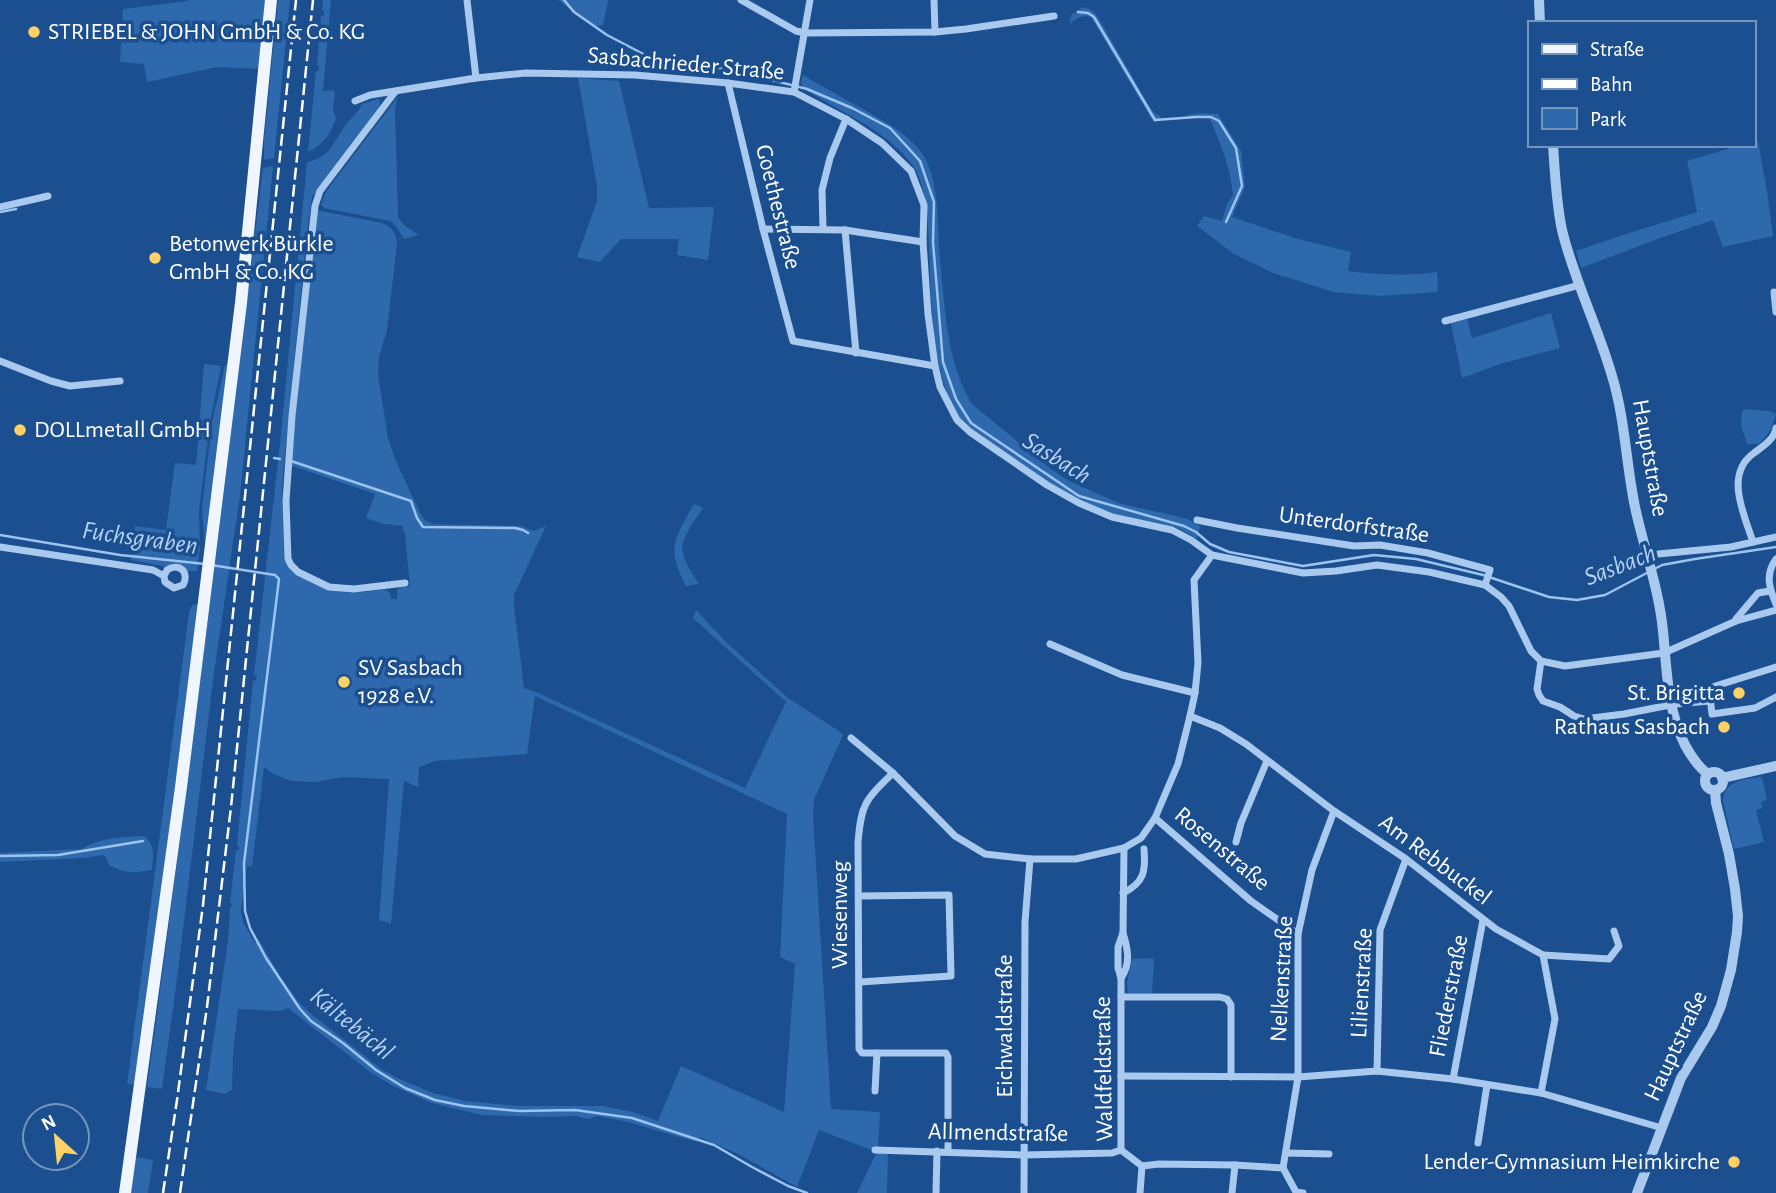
<svg xmlns="http://www.w3.org/2000/svg" width="1776" height="1193" viewBox="0 0 1776 1193" font-family="'Alegreya Sans',sans-serif">
<rect width="100%" height="100%" fill="#1b4f8f"/>
<g fill="#2e69ad" fill-rule="evenodd">
<path d="M188,0H268L261,69L217,67L147,82L144,64L120,62L123,9L187,1Z"/>
<path d="M278,0H290L274,158L264,160V140Z"/>
<path d="M323,0H331L323,91L334,90C337,101 329,103 336,118C330,135 324,144 308,152L316,71H319V66L317,65L321,16H324V10H322Z"/>
<path d="M558,0H608L603,25L593,27Z"/>
<path d="M1083,7L1091,10L1096,14L1151,109L1156,114L1161,117L1154,123L1091,17C1083,14 1077,18 1070,24L1071,15Z"/>
<path d="M803,75C824,87 846,100 868,112C885,122 903,131 916,146C941,171 937,226 940,259C945,308 946,361 972,404L1051,469L1069,481L1121,504L1172,515L1187,519L1200,526L1197,539C1191,535 1184,531 1178,528C1156,521 1132,520 1111,513C1073,500 1041,478 1008,456C992,446 974,436 962,421C931,383 931,293 929,245C928,220 927,184 911,163C884,128 839,112 803,88L801,82Z"/>
<path d="M578,78L619,81L649,208L714,207L708,260L677,255L679,239H621L600,262L577,257L597,201V186Z"/>
<path d="M397,98L395,110L398,217L405,226L419,235L404,239L396,226L390,221L324,208L321,205L325,194L331,185Z"/>
<path d="M378,99L380,101V105L372,118L312,197L307,232L284,464L282,492L284,560C291,573 300,577 314,583C340,595 357,594 385,589L390,593L391,599H397V590L399,588L410,586L405,534L402,526L383,524L366,518L375,494L290,465L316,210L382,223C393,228 396,232 397,244L387,330L379,357L378,375L388,438L395,459L421,515L426,521L434,524L521,526L533,531L546,526L514,595V606L524,688L538,693L745,788L786,702L693,618L696,610L726,642L788,698L839,731L843,735L814,800L813,815L831,1109L880,1112L878,1149H869L819,1130L797,1187L736,1153L700,1137L697,1142L628,1122L598,1116L588,1119L576,1116L542,1117L482,1115L432,1103L393,1086L370,1072L288,1008L280,1011L238,1009L233,1054L232,1090L225,1094L206,1090L228,941L230,908L233,904L230,903L236,850H239V847L237,845L253,681L256,680L257,675H254L280,444L307,162C333,157 333,140 348,122C354,115 358,113 362,104ZM535,696L787,814L780,957L795,964L784,1112L681,1066L658,1121L633,1112L603,1106H518L465,1101L433,1093L399,1079L381,1069L310,1013L297,1000L280,976L259,940L255,943L243,922L241,910L247,866L252,867L264,767L272,773L291,781L315,782L343,777L389,779L379,920L391,924L404,781L418,787L419,767L435,761L527,754Z"/>
<path d="M1202,113L1218,114L1241,151L1245,187L1232,217L1298,239L1351,252L1348,271C1379,275 1406,276 1437,272L1438,292L1380,296L1334,292L1273,273L1234,254L1197,226L1204,216L1222,221L1227,204L1233,195C1230,166 1221,145 1210,119L1205,116L1188,119L1187,115Z"/>
<path d="M1758,141L1767,191L1773,236L1723,247L1713,220L1663,237L1581,268L1576,251L1629,233L1697,212L1687,161L1741,145H1753V142Z"/>
<path d="M273,166L240,495L213,680L178,971L162,1089L147,1087C189,781 226,474 263,168Z"/>
<path d="M1551,313L1560,348L1500,364L1462,378L1451,323L1467,319L1472,338Z"/>
<path d="M204,364L221,366L210,422L199,510L200,549L197,571H188L131,560L135,526L166,530L175,463L196,465Z"/>
<path d="M225,365L228,366L206,543H205L202,512L203,499L212,423Z"/>
<path d="M1746,409L1769,411L1776,414C1772,428 1769,435 1758,444H1747L1741,425L1742,412Z"/>
<path d="M694,504L703,508C679,544 674,546 699,584L686,586C666,546 674,541 694,504Z"/>
<path d="M194,604L198,605L137,1085L127,1084L189,613L191,607Z"/>
<path d="M1762,777L1767,800L1761,802L1762,808L1756,810L1764,842L1734,849L1723,801C1724,780 1745,779 1762,777Z"/>
<path d="M144,836C156,845 153,857 152,870C134,873 125,874 109,865L106,857L102,855L84,858L0,862V853L82,849C101,837 122,837 144,836Z"/>
<path d="M1145,958L1154,959L1152,993H1128L1127,983L1132,959Z"/>
<path d="M877,1152H888L887,1193H857Z"/>
<path d="M135,1157L153,1160L148,1193H129Z"/>
</g>
<g fill="none" stroke-linecap="round" stroke-linejoin="round">
<g stroke="#9cc4f0" stroke-width="2.5">
<path d="M564,0L574,12L607,35L651,58L733,70L807,89L852,108L890,128L920,161L934,202L933,242L943,362L956,399L971,423L1079,496L1184,526L1196,532L1210,544L1229,552L1303,566L1374,555L1416,559L1483,575L1549,597L1577,600L1605,595L1662,565L1695,559L1776,547"/>
<path d="M1078,12L1088,13L1094,17L1155,120L1196,117H1211L1219,121L1236,148L1242,186L1226,222"/>
<path d="M0,212L16,209"/>
<path d="M274,458L280,459"/>
<path d="M291,461L411,501L417,518L423,527L515,528L523,530L528,533"/>
<path d="M0,535L120,555L205,564"/>
<path d="M211,565L275,575L279,579L244,863L245,911L250,928L266,958L300,1009L311,1021L343,1043L376,1070L405,1088L435,1100L464,1106L519,1111L575,1110L632,1118L714,1145L752,1167L788,1186L807,1193"/>
<path d="M0,856L58,855L143,841"/>
</g>
<g stroke="#a9c9ee" stroke-width="7">
<path d="M467,0L476,78"/>
<path d="M741,0L796,31L805,33L935,32L966,29L1054,16"/>
<path d="M934,0L935,32"/>
<path d="M728,83L763,229L793,341L935,366"/>
<path d="M395,92L320,191L315,206L292,416L286,501L288,559L291,565L298,572L329,587L354,589L405,583"/>
<path d="M794,92L810,0"/>
<path d="M355,101L370,95L476,78L526,73L635,75L728,83L794,92L846,119L882,143L911,171L924,205L923,242L928,314L935,366L940,387L957,420L970,432L1047,485L1079,503L1112,517L1172,530L1191,540L1212,555L1303,573L1336,571L1377,565L1429,572L1485,585L1501,597L1509,606L1531,651L1541,661L1565,666L1664,653L1736,621L1776,610"/>
<path d="M0,207L48,196"/>
<path d="M823,228L822,190L830,158L846,119"/>
<path d="M763,229L845,230L923,242"/>
<path d="M845,230L856,353"/>
<path d="M1774,292L1776,312"/>
<path d="M1445,321L1580,285"/>
<path d="M0,361L51,381L70,386L120,381"/>
<path d="M1197,520L1237,528L1354,546L1380,545L1428,553L1490,570L1485,585"/>
<path d="M1753,542C1744,514 1724,474 1754,453C1763,446 1774,440 1776,428"/>
<path d="M0,547L153,570L164,576L165,582L174,588L183,585C190,572 179,562 167,570L164,576"/>
<path d="M1648,555L1731,547L1776,537"/>
<path d="M1776,559C1765,574 1769,588 1776,604"/>
<path d="M1736,621V619L1758,593L1770,591"/>
<path d="M1050,644L1122,675L1195,693"/>
<path d="M1541,661L1537,689L1539,695L1543,701L1560,707L1574,716L1584,719L1624,714L1675,704L1710,701"/>
<path d="M1776,667L1709,688L1712,714L1755,708L1776,697"/>
<path d="M1190,716L1220,728L1246,744L1334,811L1406,859L1496,929L1543,955L1555,1019L1541,1093"/>
<path d="M851,738L893,773L955,836L985,854L1030,859H1076L1124,848L1141,838L1155,818L1178,764L1190,716L1195,693L1198,663L1194,580L1212,555"/>
<path d="M893,773C865,800 861,804 858,843L859,1049L862,1053H946L948,1057V1152"/>
<path d="M1155,818L1251,901L1298,934"/>
<path d="M1236,842L1241,823L1267,761"/>
<path d="M1123,893C1144,883 1146,871 1144,849"/>
<path d="M859,896L949,895L951,976L860,982"/>
<path d="M1543,955L1609,959L1619,946L1614,931"/>
<path d="M1121,978C1131,964 1128,949 1123,933"/>
<path d="M1121,997H1220L1227,999L1231,1005V1077"/>
<path d="M1377,1071L1380,930L1406,859"/>
<path d="M1121,1076L1298,1077L1377,1071L1453,1079L1541,1093L1662,1128"/>
<path d="M1453,1079L1483,920"/>
<path d="M875,1091L877,1053"/>
<path d="M1478,1143L1487,1085"/>
<path d="M875,1150L1024,1155L1112,1153L1121,1150"/>
<path d="M1121,1150V978L1118,968V947L1123,933L1124,848"/>
<path d="M1121,1150L1142,1166"/>
<path d="M1286,1153L1329,1154"/>
<path d="M1142,1166L1159,1164L1235,1165L1283,1168L1298,1077V934L1312,870L1334,811"/>
<path d="M1283,1168L1296,1192L1303,1193"/>
<path d="M936,1193L937,1151"/>
<path d="M1024,1193L1025,922L1030,859"/>
<path d="M1140,1193L1142,1166"/>
<path d="M1232,1193L1235,1165"/>
</g>
<g stroke="#a9c9ee" stroke-width="10">
<path d="M1539,0L1540,23"/>
<path d="M1553,145C1555,173 1556,202 1562,230C1574,280 1598,327 1612,376C1625,418 1626,464 1635,507C1644,549 1659,589 1663,631C1667,671 1667,709 1685,745C1691,756 1698,767 1708,774"/>
<circle cx="1714" cy="781" r="9"/>
<path d="M1722,778L1776,766"/>
<path d="M1637,1193L1681,1078L1712,1027L1721,1006L1731,970L1737,932L1738,916L1735,889L1729,854L1716,803L1715,790"/>
</g>
<path stroke="#f0f6ff" stroke-width="12" d="M125,1193L181,787L241,303L271,0"/>
<g stroke="#fff" stroke-width="2.5" stroke-dasharray="12 5" stroke-linecap="butt">
<path d="M163,1193L177,1100L203,905L296,0"/>
<path d="M180,1193L207,1007L231,807L313,0"/>
</g>
</g>
<g fill="#ffd166" stroke="#1b4f8f" stroke-width="2.5">
<circle cx="34" cy="32" r="7"/>
<circle cx="155" cy="258" r="7"/>
<circle cx="20" cy="430" r="7"/>
<circle cx="344" cy="682" r="7"/>
<circle cx="1739" cy="693" r="7"/>
<circle cx="1724" cy="727" r="7"/>
<circle cx="1734" cy="1162" r="7"/>
</g>
<g text-anchor="middle" dominant-baseline="central" stroke-width="7" stroke-linejoin="round" paint-order="stroke">
<g font-size="24" fill="#fff" stroke="#1b4f8f" text-anchor="start">
<text x="48" y="32">STRIEBEL &amp; JOHN GmbH &amp; Co. KG</text>
<text x="169" y="244">Betonwerk Bürkle<tspan x="169" dy="28">GmbH &amp; Co. KG</tspan></text>
<text x="34" y="430">DOLLmetall GmbH</text>
<text x="358" y="668">SV Sasbach<tspan x="358" dy="28">1928 e.V.</tspan></text>
<text x="1725" y="693" text-anchor="end">St. Brigitta</text>
<text x="1710" y="727" text-anchor="end">Rathaus Sasbach</text>
<text x="1720" y="1162" text-anchor="end">Lender-Gymnasium Heimkirche</text>
</g>
<g font-size="24" fill="#fff" stroke="#1b4f8f">
<text transform="translate(686 64) rotate(5)">Sasbachrieder Straße</text>
<text transform="translate(778 207) rotate(76)">Goethestraße</text>
<text transform="translate(1650 458) rotate(80)">Hauptstraße</text>
<text transform="translate(1354 525) rotate(8)">Unterdorfstraße</text>
<text transform="translate(1222 849) rotate(40)">Rosenstraße</text>
<text transform="translate(1435 860) rotate(37)">Am Rebbuckel</text>
<text transform="translate(840 915) rotate(-90)">Wiesenweg</text>
<text transform="translate(1282 979) rotate(-87)">Nelkenstraße</text>
<text transform="translate(1362 983) rotate(-87)">Lilienstraße</text>
<text transform="translate(1449 996) rotate(-79)">Fliederstraße</text>
<text transform="translate(1005 1026) rotate(-90)">Eichwaldstraße</text>
<text transform="translate(1676 1046) rotate(-65)">Hauptstraße</text>
<text transform="translate(1104 1069) rotate(-91)">Waldfeldstraße</text>
<text transform="translate(998 1133) rotate(1)">Allmendstraße</text>
</g>
<g font-size="26" font-style="italic" fill="#b5d3f5" stroke="#1b4f8f">
<text transform="translate(1057 458) rotate(32)">Sasbach</text>
<text transform="translate(140 538) rotate(8)">Fuchsgraben</text>
<text transform="translate(1620 565) rotate(-21)">Sasbach</text>
<text transform="translate(352 1024) rotate(39)">Kältebächl</text>
</g>
</g>
<rect x="1528" y="21" width="228" height="126" fill="#1b4f8f" stroke="#7695bc" stroke-width="2"/>
<rect x="1542" y="44" width="35" height="10" fill="#f0f6ff" stroke="#7695bc" stroke-width="2"/>
<text x="1590" y="56" font-size="21" fill="#ffffff">Straße</text>
<rect x="1542" y="79" width="35" height="10" fill="#ffffff" stroke="#7695bc" stroke-width="2"/>
<text x="1590" y="91" font-size="21" fill="#ffffff">Bahn</text>
<rect x="1542" y="108" width="35" height="21" fill="#2e69ad" stroke="#7695bc" stroke-width="2"/>
<text x="1590" y="126" font-size="21" fill="#ffffff">Park</text>
<g transform="translate(56 1137) rotate(333)"><circle r="33" fill="#1b4f8f" stroke="#7695bc" stroke-width="2"/>
<path d="M0-5L12 26L0 18L-12 26Z" fill="#ffd166"/>
<text y="-10" font-size="19" font-weight="bold" text-anchor="middle" fill="#ffffff">N</text>
</g>
</svg>
